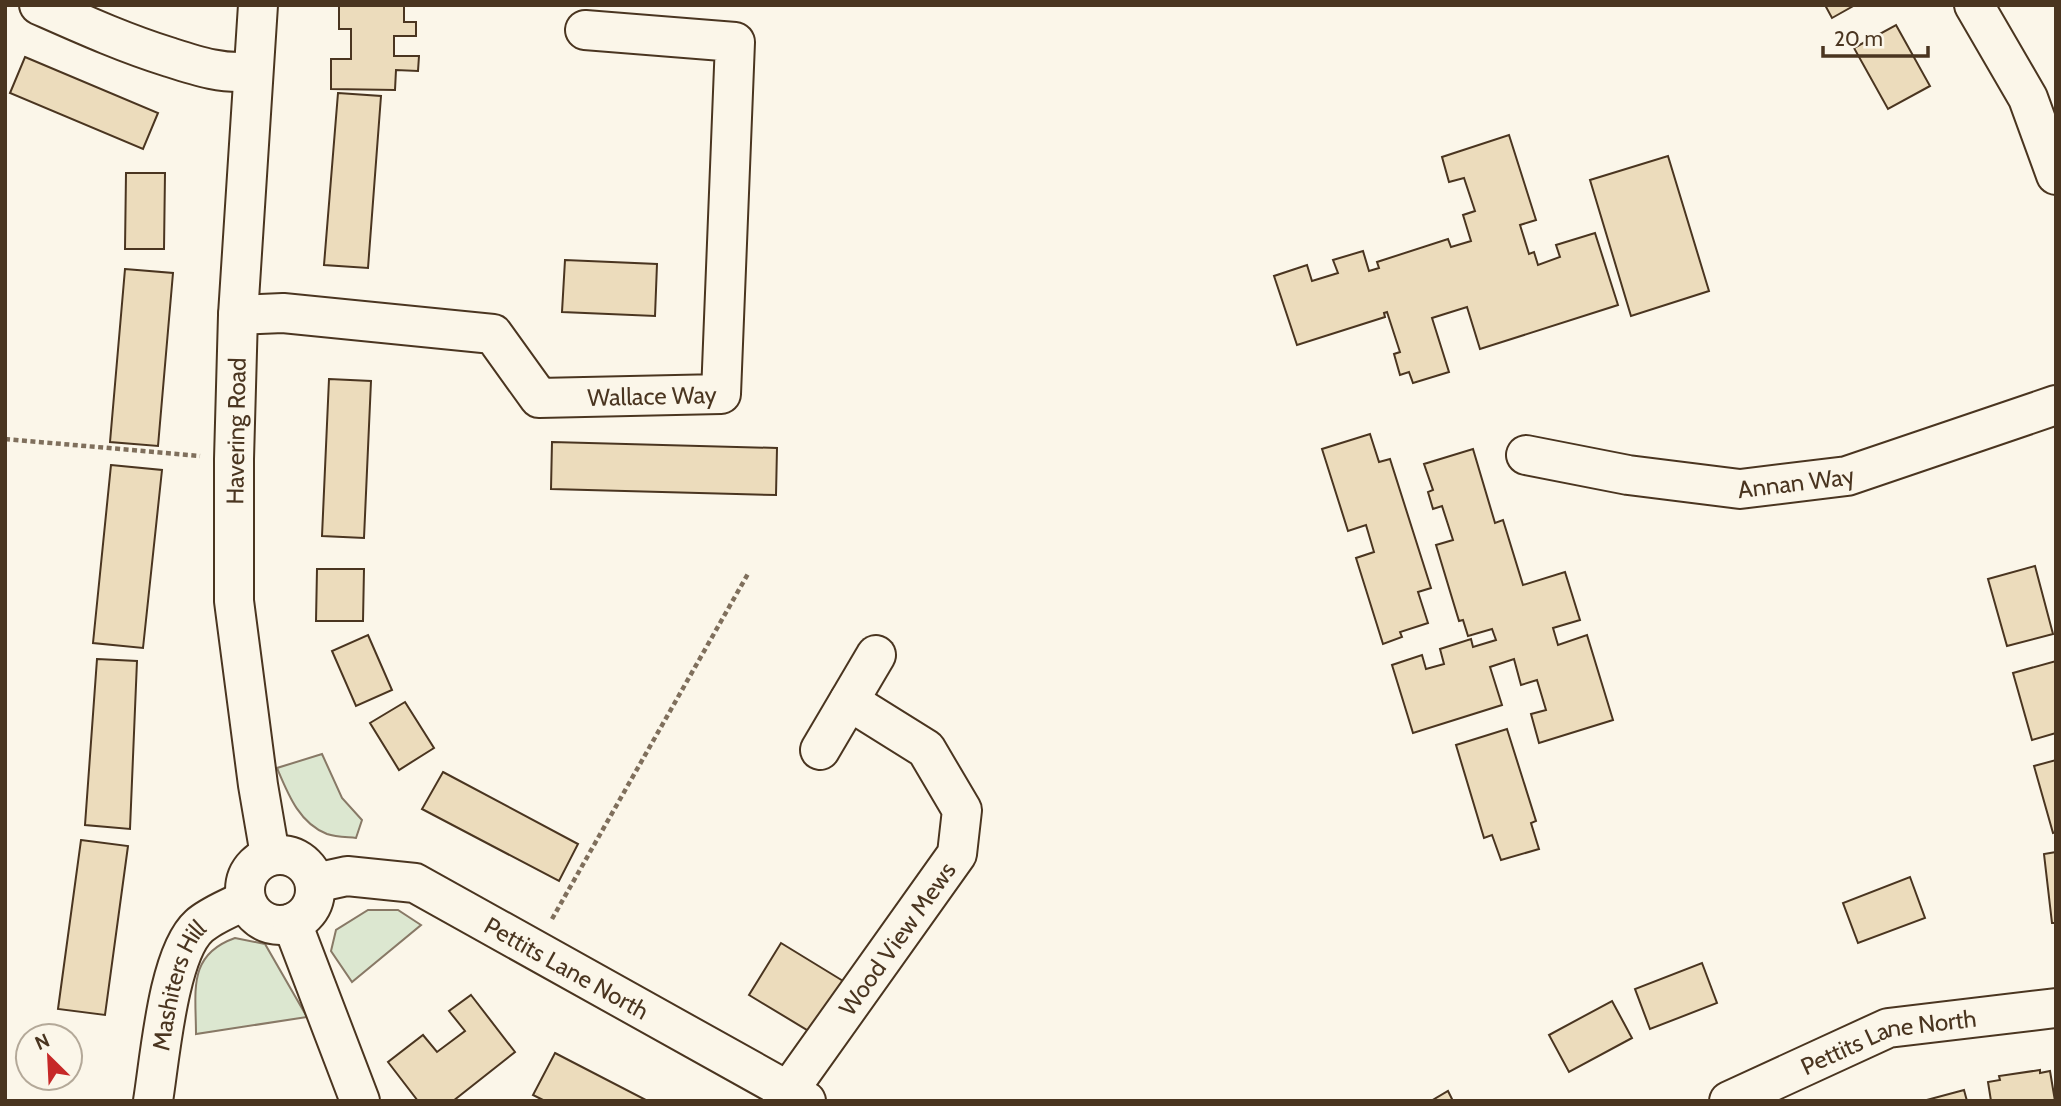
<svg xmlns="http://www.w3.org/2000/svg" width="2061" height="1106" viewBox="0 0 2061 1106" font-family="Cabin,sans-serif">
<rect width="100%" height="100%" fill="#fbf6e9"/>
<g fill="#dce7d0" stroke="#887966" stroke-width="2">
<path d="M322,754L342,798L362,820L356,838C347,837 336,837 327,834C299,823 288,794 277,768Z"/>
<path d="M368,910H398L421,925L352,982L331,951L336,930Z"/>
<path d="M235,938L265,944L307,1017L196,1034C196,991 187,955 235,938Z"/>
</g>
<g fill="#ecdcbc" stroke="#4a3520" stroke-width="2">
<path d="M339,5H404V22H416V36H394V56H419L418,71L396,70L395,90L331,89V59H351V29H339Z"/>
<path d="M1825,5H1855L1832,18Z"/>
<path d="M1896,25L1930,86L1888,109L1854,48Z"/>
<path d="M25,57L158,113L143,149L10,93Z"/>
<path d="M338,93L381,96L368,268L324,265Z"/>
<path d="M1509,135L1536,220L1520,225L1529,254L1534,252L1538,265L1560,257L1556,245L1595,233L1618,305L1480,349L1467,307L1432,318L1449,372L1413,383L1409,372L1400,375L1394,354L1400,352L1387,312L1384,313L1385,317L1297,345L1274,276L1307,265L1312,281L1338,273L1333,260L1363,251L1369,271L1379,268L1377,262L1448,239L1451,247L1471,241L1463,215L1475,211L1464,178L1449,182L1442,157Z"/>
<path d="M1668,156L1709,291L1631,316L1590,180Z"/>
<path d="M126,173H165L164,249H125Z"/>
<path d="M565,260L657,264L655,316L562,312Z"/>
<path d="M125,269L173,273L158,446L110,442Z"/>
<path d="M329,379L371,381L364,538L322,536Z"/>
<path d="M1370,434L1379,462L1390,459L1431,588L1418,592L1428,623L1400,632L1402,637L1383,644L1356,558L1374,552L1366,525L1348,531L1322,449Z"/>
<path d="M552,442L777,448L776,495L551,489Z"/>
<path d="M1473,449L1495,523L1503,520L1523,585L1565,572L1580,620L1553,628L1558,645L1587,635L1613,720L1539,743L1531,714L1546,710L1537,680L1521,685L1514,659L1490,667L1502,705L1413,733L1392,665L1422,655L1426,669L1444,664L1440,649L1471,639L1473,647L1496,640L1492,629L1468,636L1463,620L1459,621L1436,545L1453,540L1442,506L1433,509L1428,492L1433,490L1424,464Z"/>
<path d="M111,465L162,470L143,648L93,643Z"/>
<path d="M2035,566L2053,634L2007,646L1988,579Z"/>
<path d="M317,569H364L363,621H316Z"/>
<path d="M368,635L392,690L356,706L332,651Z"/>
<path d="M97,659L137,661L130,829L85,825Z"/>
<path d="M2056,661V733L2032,740L2013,673Z"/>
<path d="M405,702L434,748L399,770L370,723Z"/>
<path d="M1507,729L1536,821L1531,823L1539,849L1501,860L1492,835L1484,838L1456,745Z"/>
<path d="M2056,760V832L2053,833L2034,766Z"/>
<path d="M443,772L578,844L559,881L422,809Z"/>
<path d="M81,840L128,846L105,1015L58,1009Z"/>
<path d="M2056,852V923H2052L2044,854Z"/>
<path d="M1910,877L1925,918L1858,943L1843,903Z"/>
<path d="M781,943L848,984L817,1036L749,995Z"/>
<path d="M1702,963L1717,1003L1650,1029L1635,989Z"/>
<path d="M471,995L515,1052L453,1101H418L388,1062L423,1035L437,1052L465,1031L449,1011Z"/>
<path d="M1612,1001L1632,1038L1569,1072L1549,1035Z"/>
<path d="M555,1053L646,1100L645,1101H545L533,1095Z"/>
<path d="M2040,1070V1073L2050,1071L2055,1101H1991L1988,1082L2000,1080L1999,1076Z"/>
<path d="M1964,1090L1967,1101H1923Z"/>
<path d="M1448,1091L1453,1101H1431Z"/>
</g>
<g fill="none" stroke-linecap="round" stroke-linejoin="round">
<defs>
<g id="minor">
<path d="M39,5C82,24 124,43 169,57C197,66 224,75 253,71"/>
<path d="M1974,5L2028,98L2056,175"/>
<path id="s1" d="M238,315L283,313L493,334L539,398L721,394L735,42L585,30"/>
<path id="s2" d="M1526,455L1628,475L1740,489L1847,476L2056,405"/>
<path d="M820,750L876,655"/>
<path id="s3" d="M315,883L347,876L415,883L806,1101"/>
<path id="s4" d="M789,1090L957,854L962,810L926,749L849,701"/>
<path id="s5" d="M153,1101C160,1058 168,954 199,926C211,915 231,908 245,900"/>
<path id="s6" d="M1729,1101L1888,1028L2056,1008"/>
</g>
<g id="major">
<path d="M258,5L238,315L234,459V601L258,785L270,855"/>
<circle cx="280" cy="890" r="35"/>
<path d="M292,923L360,1101"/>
</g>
</defs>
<use href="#minor" stroke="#4a3520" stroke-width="42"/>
<use href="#major" stroke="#4a3520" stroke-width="42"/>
<g stroke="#7f6f5c" stroke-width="4.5" stroke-dasharray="5 3.5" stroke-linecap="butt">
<path d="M5,439L200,456"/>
<path d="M552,919L749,572"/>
</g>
<use href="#minor" stroke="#fbf6e9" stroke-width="38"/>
<use href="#major" stroke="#fbf6e9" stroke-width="38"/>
</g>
<g text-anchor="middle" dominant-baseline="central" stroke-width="5" stroke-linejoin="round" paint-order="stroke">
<g font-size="24" fill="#4a3520" stroke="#fbf6e9">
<text stroke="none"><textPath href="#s1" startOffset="448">Wallace Way</textPath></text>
<text transform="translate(236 431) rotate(-89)">Havering Road</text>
<text stroke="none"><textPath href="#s2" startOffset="273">Annan Way</textPath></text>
<text stroke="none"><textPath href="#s4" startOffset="186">Wood View Mews</textPath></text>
<text stroke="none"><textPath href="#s3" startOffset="275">Pettits Lane North</textPath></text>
<text stroke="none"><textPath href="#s5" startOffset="119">Mashiters Hill</textPath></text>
<text stroke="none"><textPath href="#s6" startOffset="172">Pettits Lane North</textPath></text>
</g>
</g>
<rect width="2061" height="1106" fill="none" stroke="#4a3520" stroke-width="14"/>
<g transform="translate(49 1057) rotate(336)"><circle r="33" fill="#fbf6e9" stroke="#b4a999" stroke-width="2"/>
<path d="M0-5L12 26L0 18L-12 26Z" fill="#c62828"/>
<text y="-10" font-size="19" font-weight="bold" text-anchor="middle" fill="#4a3520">N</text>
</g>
<path d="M1823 46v10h105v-10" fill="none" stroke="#4a3520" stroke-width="3.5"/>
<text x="1834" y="46" font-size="21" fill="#4a3520" stroke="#fbf6e9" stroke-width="5" paint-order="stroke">20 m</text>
</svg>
